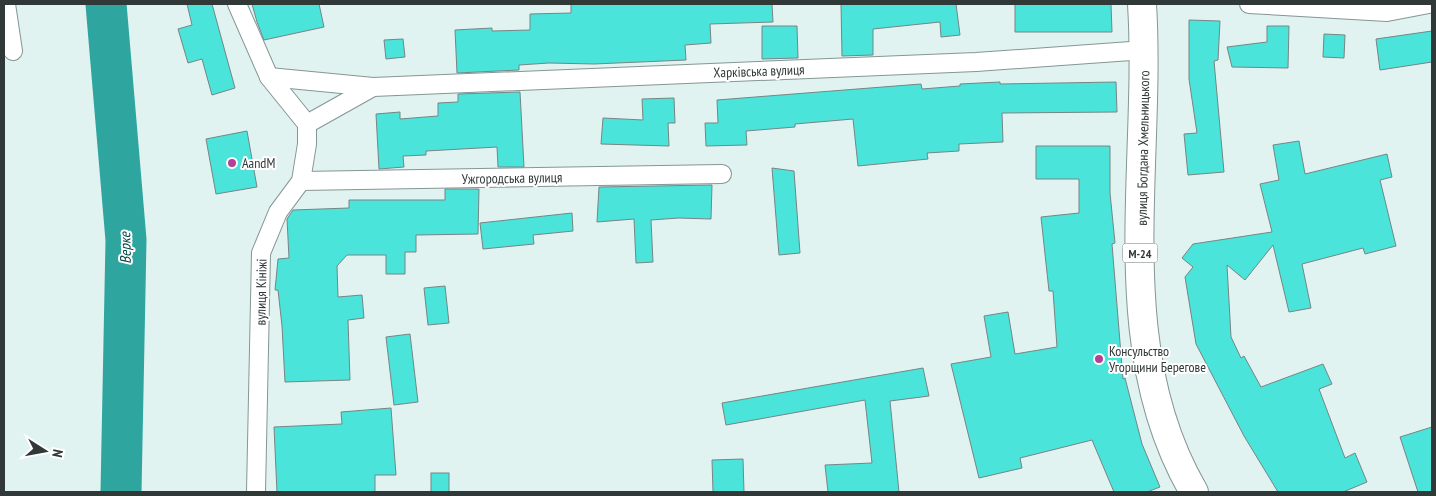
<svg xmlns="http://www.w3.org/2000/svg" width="1436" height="496" viewBox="0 0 1436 496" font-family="'PT Sans Narrow',sans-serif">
<rect width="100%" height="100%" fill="#e0f3f1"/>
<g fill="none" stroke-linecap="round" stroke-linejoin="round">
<path stroke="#2fa59f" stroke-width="41" d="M106,4L126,240L121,492"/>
</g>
<g fill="#4ae4db" stroke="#758684">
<path d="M187,4H212L235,88L212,95L202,59L188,63L178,29L192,25Z"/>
<path d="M252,4H319L324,27L264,40L257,22Z"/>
<path d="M571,4H772L773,22L710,24L711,43L685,45L686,60L594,64L549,63L519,65V70L457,73L455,30L492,28V31L530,30V14L571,13Z"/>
<path d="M841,4H956L960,35L941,37L940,22L873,29V55L842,56Z"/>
<path d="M1015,4H1111L1112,32H1015Z"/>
<path d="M1189,20L1220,21L1218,60L1214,61L1224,172L1188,175L1184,134L1197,133L1189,79Z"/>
<path d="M762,26H797L798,58L762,59Z"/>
<path d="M1267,26H1289L1288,68L1232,67L1227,47L1267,42Z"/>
<path d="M1432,31V62L1380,70L1376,39Z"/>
<path d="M1324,34L1345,35L1344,58L1323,57Z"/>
<path d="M403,39L405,57L386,59L384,40Z"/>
<path d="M1000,82V84L1116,82L1117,112L1002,113L1003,142L959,144V151L927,153L928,159L858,166L853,119L795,124V127L746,131L747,145L706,146L705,123H718L717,100L921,84L922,89L960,86V84Z"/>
<path d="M520,92L524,167H498L497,147L426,151V155L403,156L404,167L379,169L376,114L400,112V119L438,116V103L458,102V94Z"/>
<path d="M674,98L675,123H668L669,146L601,144L603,118L643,120L642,99Z"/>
<path d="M247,131L257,187L216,194L206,139Z"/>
<path d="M1299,141L1305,174L1387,154L1392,177L1380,180L1396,246L1365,254L1363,248L1302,264L1311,308L1289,312L1273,245L1245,280L1227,265L1231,337L1241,358L1244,356L1261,387L1323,364L1332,384L1319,389L1345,458L1355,453L1367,482L1343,492H1278L1244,436L1196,344L1185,277L1193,267L1182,258L1193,244L1272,232L1260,184L1279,180L1273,145Z"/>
<path d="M1036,146H1110V193L1115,243L1112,244L1123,379L1125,378L1142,444L1160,487L1147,492H1114L1092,440L1020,458L1022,468L979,478L951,364L991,357L984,316L1008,312L1015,354L1057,347L1053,291H1049L1041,217L1079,213V179H1036Z"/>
<path d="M772,168L794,171L800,253L779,255Z"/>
<path d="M712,185L711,219L679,218L651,220L653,262L636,263L634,219L597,222L599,187Z"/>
<path d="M445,189H479L478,234L416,235V252H405V274H386V255H347L337,266L338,297L362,295L364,318L348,320L350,380L285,382L282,326L278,290H275L278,259L289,258L287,219L293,210L349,208V200H445Z"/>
<path d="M572,213L573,231L533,235L534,244L483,249L480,223Z"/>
<path d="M445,286L449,323L428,325L424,288Z"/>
<path d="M410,334L418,402L394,405L386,337Z"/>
<path d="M923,368L929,396L890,401L899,492H828L825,465L872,463L865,400L726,425L722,403Z"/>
<path d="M391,408L396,475H375V492H277L274,427L342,424L341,412Z"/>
<path d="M1432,427V492H1418L1400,437Z"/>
<path d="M743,459L744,492H713L712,460Z"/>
<rect x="431" y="473" width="18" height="19"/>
</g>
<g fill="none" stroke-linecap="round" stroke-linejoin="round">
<defs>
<g id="street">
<path d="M6,4L13,51"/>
<path d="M237,4L269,77L307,124V144L301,181L278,212L261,253L256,492"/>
<path d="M1249,4L1387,12L1429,4"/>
<path d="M269,77L373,87"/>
<path d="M307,124L373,87L976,62L1145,50"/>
<path d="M301,181L722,174"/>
</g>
<path id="highway" d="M1142,4C1152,165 1108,346 1194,492"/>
</defs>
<use href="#street" stroke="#859694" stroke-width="20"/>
<use href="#highway" stroke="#859694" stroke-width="30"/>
<use href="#street" stroke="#fff" stroke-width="18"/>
<use href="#highway" stroke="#fff" stroke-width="28"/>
</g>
<g fill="#b53f96" stroke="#fff" stroke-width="2">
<circle cx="232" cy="163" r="5"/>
<circle cx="1099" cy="359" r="5"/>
</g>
<g text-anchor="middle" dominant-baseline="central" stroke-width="4" stroke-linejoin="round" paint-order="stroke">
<rect fill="#fff" stroke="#6f7474" stroke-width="1" x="1122.5" y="243.5" width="35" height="19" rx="4"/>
<g font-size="12" font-weight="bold" fill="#313838">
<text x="1140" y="253">М-24</text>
</g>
<g font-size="14" fill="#313838" stroke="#fff">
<text transform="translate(759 71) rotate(-2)">Харківська вулиця</text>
<text transform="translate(1143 148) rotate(-89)">вулиця Богдана Хмельницького</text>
<text transform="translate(512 178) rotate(-1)">Ужгородська вулиця</text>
<text transform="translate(261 292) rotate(-89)">вулиця Кініжі</text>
</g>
<g font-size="14" fill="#313838" stroke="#fff" text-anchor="start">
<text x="242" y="163">AandM</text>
<text x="1109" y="351">Консульство<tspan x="1109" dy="16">Угорщини Берегове</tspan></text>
</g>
<g font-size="15" font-style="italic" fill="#004744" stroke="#fff">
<text transform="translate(125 248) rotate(-91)">Верке</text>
</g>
</g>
<rect width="1436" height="496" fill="none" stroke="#313838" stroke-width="10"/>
<g transform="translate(45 451) rotate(101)" stroke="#ffffff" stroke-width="4" paint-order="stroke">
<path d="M0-4L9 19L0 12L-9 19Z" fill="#313838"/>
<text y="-8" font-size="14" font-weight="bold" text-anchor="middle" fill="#313838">N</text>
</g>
</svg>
